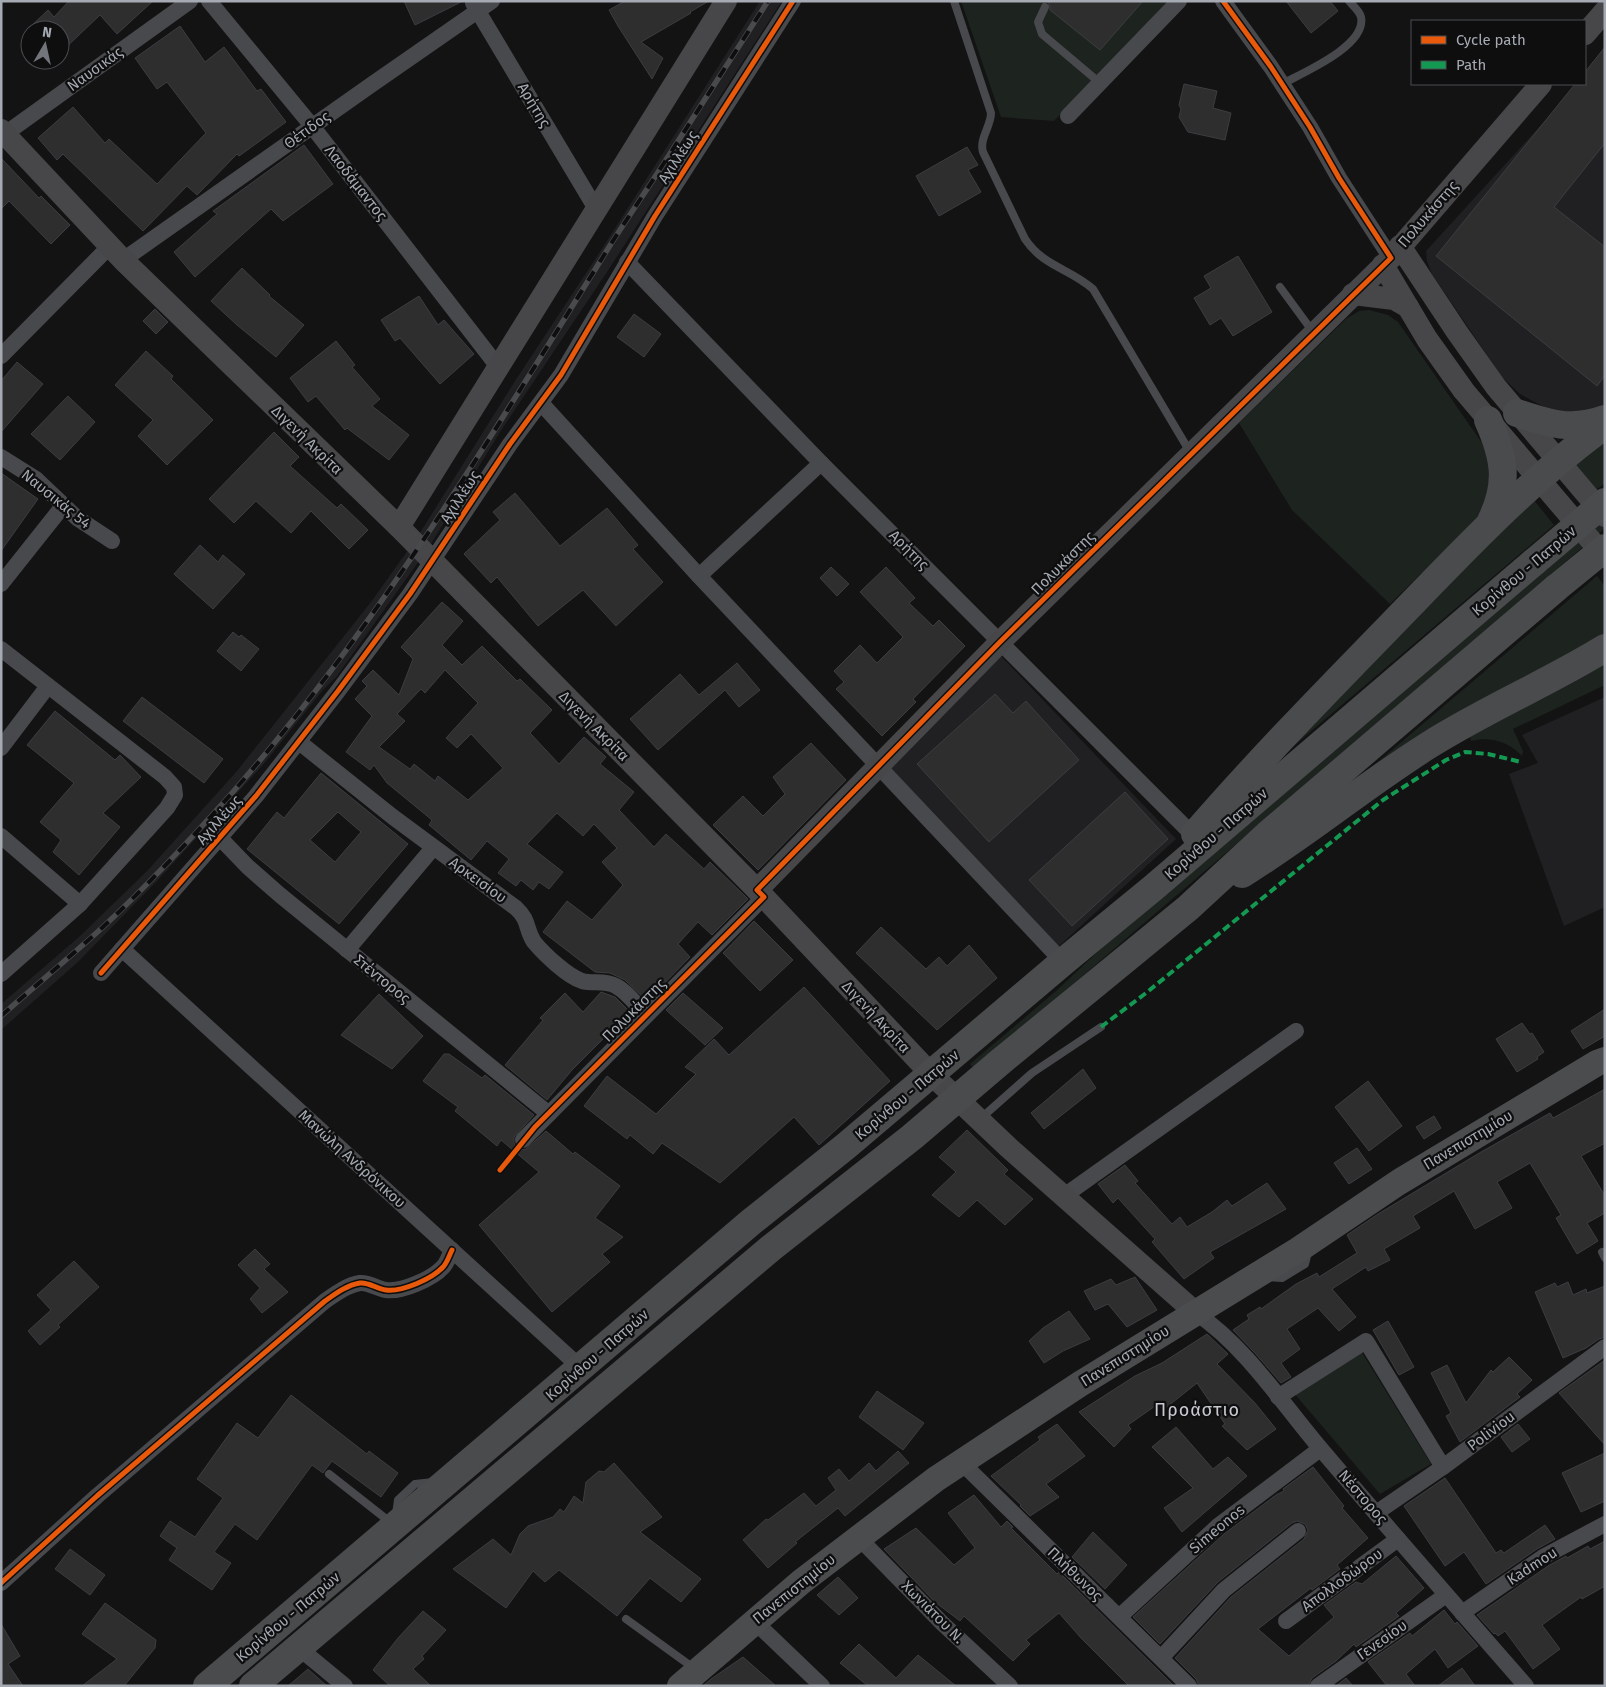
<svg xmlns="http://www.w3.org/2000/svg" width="1606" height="1687" viewBox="0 0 1606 1687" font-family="'Fira Sans',sans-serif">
<rect width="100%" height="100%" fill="#131314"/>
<g fill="#202022">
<path d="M760,1H782L607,272L502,429L429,547L337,676L323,690L262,766L156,882L78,962L1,1030V1004L79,937L148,870L237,771L371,602L418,536L515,381L596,258Z"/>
<path d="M1605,47V407L1590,411L1559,412L1542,406L1520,394L1502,377L1432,274L1427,261L1426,251L1552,113L1575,84H1585V72Z"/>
<path d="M1000,655L1176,839L1058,947L888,766Z"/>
<path d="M1605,697V907L1564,926L1509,774L1538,763L1522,735Z"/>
</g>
<g fill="#1d231e">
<path d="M961,1H1168L1054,121L1001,117Z"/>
<path d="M1369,310L1388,315L1398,322L1482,443C1493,469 1490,494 1477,519L1390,604L1292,510L1239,423L1346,319L1359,311Z"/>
<path d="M1605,437V483L1596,490L1572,462Z"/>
<path d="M1533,499L1554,525L1277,760L1374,660Z"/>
<path d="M1605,519V528L974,1069L970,1064L1056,991L1103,947Z"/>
<path d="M1597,576L1605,586V635L1352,784Z"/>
<path d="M1605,663V685L1513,729L1523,751L1522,756C1509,742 1490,736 1471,741L1470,736Z"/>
<path d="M1361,1351L1431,1464L1380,1494L1294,1393Z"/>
</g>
<g fill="#2e2e2f" stroke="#3c3d40" fill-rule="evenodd">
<path d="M69,1H153L117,34L100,15L60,53V30H27L48,10L54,17Z"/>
<path d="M404,1H463L415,25Z"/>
<path d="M625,1H709L690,12L691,13L641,42L663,58L652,79L618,26L609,10Z"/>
<path d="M1040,1H1143L1100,50L1050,10V6L1048,2Z"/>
<path d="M1286,1H1330L1338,11L1311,33Z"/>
<path d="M180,26L205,62L224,47L257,91L261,89L286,122L239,156L237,154L197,195L187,186L143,231L63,154L57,160L38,138L73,107L105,143L109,139L157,184L206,133L167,82L157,89L135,58Z"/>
<path d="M1605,47V143L1554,207L1605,247V375L1597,386L1436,256L1575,84H1585V72Z"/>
<path d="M1184,84L1217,91L1213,108L1231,113L1225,140L1188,132L1179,117L1181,109L1179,105Z"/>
<path d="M304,145L333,184L283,221L271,209L195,277L174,252L217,214L213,211Z"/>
<path d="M967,147L978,165L968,170L981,192L939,216L916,176Z"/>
<path d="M1,158L39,198L41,196L70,225L51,244L9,201L1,209Z"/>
<path d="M1238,256L1272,312L1233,336L1221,318L1210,325L1194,298L1211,288L1204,276Z"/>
<path d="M242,268L270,295L269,296L304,325L276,357L237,325L211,301Z"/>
<path d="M419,296L438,325L444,320L474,354L440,384L400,338L395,341L381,320Z"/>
<path d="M155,309L168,322L156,334L143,321Z"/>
<path d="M634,314L661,334L644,357L617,337Z"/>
<path d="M336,341L355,365L352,367L380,399L372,406L409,435L389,460L347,428L345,430L316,396L308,402L290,378Z"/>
<path d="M146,351L173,376L171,379L213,420L167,465L138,436L153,420L115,385Z"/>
<path d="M17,362L43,384L1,432V381Z"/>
<path d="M68,396L95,422L60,460L31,434Z"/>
<path d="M274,432L299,457L290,466L337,508L341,504L368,530L349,549L311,511L291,533L256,501L234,523L209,499Z"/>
<path d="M1,473L38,499L1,551Z"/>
<path d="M515,493L560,546L607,508L638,545L633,549L663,582L616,626L583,590L538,626L497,577L491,583L464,554L500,520L493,512Z"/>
<path d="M200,545L218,562L223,555L245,574L213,609L174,574Z"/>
<path d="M831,567L849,584L837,596L820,578Z"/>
<path d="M886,567L915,598L909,603L933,626L939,620L965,646L913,699L916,702L882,736L836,689L844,682L834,671L860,645L877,663L903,637L860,592Z"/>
<path d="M442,602L463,621L442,645L462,665L482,646L517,681L520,679L552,710L530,733L559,764L584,737L606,757L600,764L634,792L619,810L654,847L666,834L704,869L710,862L748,899L712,935L698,922L678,944L690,957L647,1001L625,980L610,973L595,972L543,932L567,901L592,920L623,885L602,862L617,848L594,824L583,836L557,813L527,844L563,872L549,889L539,882L533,890L521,880L516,886L498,873L509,859L487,841L471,860L429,825L432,820L387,783L374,765L370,770L346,752L372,716L355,699L367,686L362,681L373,670L399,695L413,659L401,647ZM445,670L478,703L446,738L457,748L471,734L503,768L468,800L438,776L435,781L414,764L410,769L379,747L405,721L397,714L421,689L425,693Z"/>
<path d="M233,632L239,637L241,635L259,649L241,671L217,651Z"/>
<path d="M737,663L760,690L739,707L725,690L658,750L630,719L680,674L699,695Z"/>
<path d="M995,694L1013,713L1026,701L1079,760L989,842L917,764Z"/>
<path d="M142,697L223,759L204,783L123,721Z"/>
<path d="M55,711L115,760L120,755L141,777L103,813L120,827L79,875L53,852L61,840L40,822L74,783L27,745Z"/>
<path d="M811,743L846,780L758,870L713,825L743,796L763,816L785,794L773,777Z"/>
<path d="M321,773L408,844L339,924L247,849L277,812L284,818ZM338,812L361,832L335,862L310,840Z"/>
<path d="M1125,792L1168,839L1072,926L1029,880Z"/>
<path d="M754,921L793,960L760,991L723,953Z"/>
<path d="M881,927L926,969L939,957L947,966L969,945L997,978L937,1030L856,953Z"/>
<path d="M804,987L890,1081L819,1145L794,1117L720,1183L662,1143L653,1154L630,1135L627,1139L584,1106L607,1076L656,1114L696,1074L685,1067L714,1039L729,1055Z"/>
<path d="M601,992L615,997L630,1012L572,1070L547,1100L505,1065L543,1020L540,1018L565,993L583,1012Z"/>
<path d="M683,993L723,1028L705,1045L666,1010Z"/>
<path d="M379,994L423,1036L392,1069L341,1035Z"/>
<path d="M1605,1009V1036L1583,1049L1571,1031Z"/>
<path d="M1522,1023L1530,1034L1532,1033L1544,1052L1537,1057L1538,1059L1517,1072L1496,1039Z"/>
<path d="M444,1054H449L482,1078L485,1075L534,1115L514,1137V1143L516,1147L521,1150L526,1149L546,1131L573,1154L575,1152L620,1186L595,1218L623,1237L602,1254L610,1262L552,1312L479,1225L539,1172L501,1140L497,1146L455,1111L458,1107L423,1081Z"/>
<path d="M1083,1069L1096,1088L1044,1129L1031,1113Z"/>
<path d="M1368,1081L1402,1126L1369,1151L1335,1107Z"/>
<path d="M1605,1089V1143L1581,1156L1605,1196V1213L1587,1223L1598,1241L1577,1254L1556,1218L1561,1215L1530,1163L1497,1182L1512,1208L1475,1229L1454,1191L1413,1216L1420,1228L1384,1249L1390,1260L1368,1271L1366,1267L1332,1289L1356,1317L1339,1331L1318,1308L1287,1329L1300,1349L1281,1363L1291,1377L1281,1383L1254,1352L1233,1330L1249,1319L1247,1315L1260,1307L1261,1309L1296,1284L1317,1273L1319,1277L1357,1253L1347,1235L1378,1214L1481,1152L1550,1113L1553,1118Z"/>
<path d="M1434,1116L1441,1128L1424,1139L1416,1127Z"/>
<path d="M967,1130L1008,1170L1004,1174L1033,1199L1005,1225L977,1200L959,1217L932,1195L956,1172L939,1157Z"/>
<path d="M1357,1148L1372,1169L1349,1184L1334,1163Z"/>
<path d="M1125,1165L1138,1181L1135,1183L1172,1224L1180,1217L1187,1227L1212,1212L1227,1200L1232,1206L1267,1183L1286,1209L1210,1252L1214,1258L1184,1279L1152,1242L1155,1239L1118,1198L1113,1203L1098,1184Z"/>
<path d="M255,1249L270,1264L264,1269L288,1292L262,1313L250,1299L260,1288L238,1265Z"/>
<path d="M74,1261L99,1287L58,1325L60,1327L40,1345L28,1331L51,1310L37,1295Z"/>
<path d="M1135,1277L1157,1310L1127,1327L1108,1304L1095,1310L1084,1291L1111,1279L1116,1285Z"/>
<path d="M1568,1282L1573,1295L1586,1289L1587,1293L1605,1286V1337L1599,1339L1586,1348L1563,1358L1535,1292L1555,1283L1557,1287Z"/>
<path d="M1069,1311L1090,1339L1063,1351L1044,1363L1029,1341L1043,1328Z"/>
<path d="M1388,1321L1414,1367L1399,1375L1373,1330Z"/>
<path d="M1207,1334L1228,1354L1217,1364L1255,1403L1276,1429L1247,1450L1222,1426L1225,1424L1197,1383L1163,1410L1158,1404L1128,1425L1131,1429L1114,1447L1079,1412L1135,1376L1162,1363Z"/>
<path d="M1509,1357L1532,1380L1517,1394L1520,1397L1460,1442L1446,1416L1451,1413L1431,1373L1447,1365L1466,1403L1491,1370L1493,1372Z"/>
<path d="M1605,1360V1445L1559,1393Z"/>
<path d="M877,1391L924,1423L903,1450L859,1417Z"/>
<path d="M291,1395L367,1454L369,1451L398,1473L381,1497L332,1461L323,1473L312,1465L257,1540L235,1524L214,1552L231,1563L212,1590L169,1560L177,1548L160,1536L170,1521L195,1537L223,1498L197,1479L237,1423L258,1438Z"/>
<path d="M1057,1424L1085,1456L1046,1484L1059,1497L1030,1516L1020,1506L1021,1505L991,1476L1040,1440L1038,1437Z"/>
<path d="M1518,1424L1530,1439L1512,1452L1501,1437Z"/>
<path d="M1176,1427L1213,1469L1228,1457L1247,1476L1182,1532L1164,1508L1193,1488L1152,1447Z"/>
<path d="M898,1451L909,1463L845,1516L838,1508L795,1542L797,1543L768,1568L743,1540L766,1519L768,1520L804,1493L816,1506L836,1490L828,1478L839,1469L849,1481L869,1463L876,1471Z"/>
<path d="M1605,1453V1501L1581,1512L1562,1473Z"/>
<path d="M614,1463L662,1517L640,1532L701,1579L681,1602L650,1578L617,1616L559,1570L545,1582L533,1571L506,1608L453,1569L493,1539L511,1555L520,1534L528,1526L553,1517L560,1509L564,1512L574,1496L583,1503L586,1482L599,1471L604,1472Z"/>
<path d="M1313,1467L1344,1506L1342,1508L1368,1538L1337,1565L1340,1569L1312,1590L1311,1588L1258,1629L1289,1656L1334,1617L1324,1605L1356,1582L1362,1584L1396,1556L1424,1588L1396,1613L1399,1616L1356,1647L1354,1644L1336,1661L1312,1678L1308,1686H1199L1196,1679L1175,1658L1231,1597L1304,1539L1308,1530L1305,1524L1297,1521L1292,1523L1218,1582L1160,1644L1133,1617L1224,1534L1276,1495L1284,1491L1283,1489Z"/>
<path d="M1445,1478L1496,1553L1501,1550L1504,1553L1545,1525L1555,1539L1537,1549L1486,1584L1464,1552L1445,1566L1404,1506Z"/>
<path d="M974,1495L1001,1527L1007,1521L1013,1527L1011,1528L1057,1574L1059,1572L1174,1686H1129L1081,1638L1059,1613L1026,1640L1030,1644L1013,1661L964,1616L960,1621L935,1602L884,1549L916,1528L954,1565L975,1548L948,1513Z"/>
<path d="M1093,1532L1127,1565L1105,1589L1072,1557Z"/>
<path d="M1605,1541V1586L1582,1599L1581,1597L1542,1625L1560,1649L1533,1669L1505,1631L1498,1636L1495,1633L1494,1634L1477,1615L1548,1566L1566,1556L1567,1558L1588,1546L1590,1549Z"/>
<path d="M70,1549L105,1575L90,1595L55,1569Z"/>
<path d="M838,1577L858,1598L839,1615L817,1595Z"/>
<path d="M105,1603L156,1640L155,1648L124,1686H82L117,1659L82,1634Z"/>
<path d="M1444,1610L1455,1624L1457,1622L1478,1646L1448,1668L1435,1649L1406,1674L1415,1686H1387L1368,1662L1410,1633L1412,1636Z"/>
<path d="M423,1611L446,1630L422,1656L424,1659L413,1669L431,1686H390L373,1670L398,1638Z"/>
<path d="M1,1624L20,1656L8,1664L23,1686H1Z"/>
<path d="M859,1644L896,1678L918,1655L956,1686H868L840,1663Z"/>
<path d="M743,1657L776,1686H703L711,1679Z"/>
<path d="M1462,1668L1475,1686H1438Z"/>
<path d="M308,1669L327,1686H288Z"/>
<path d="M1346,1678L1353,1686H1336Z"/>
</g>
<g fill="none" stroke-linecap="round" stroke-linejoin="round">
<g stroke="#48494c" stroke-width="8">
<path d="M954,1L991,113C991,126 979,139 983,152L1025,239C1044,267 1069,268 1093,289L1190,452"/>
<path d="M1045,7L1038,22L1042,34L1100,83"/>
<path d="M1282,84C1302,73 1367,46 1361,17C1359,10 1353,6 1349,1"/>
<path d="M1280,287L1313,332"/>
<path d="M980,1119L1032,1073L1101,1027"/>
<path d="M1602,1252L1605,1258"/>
<path d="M1268,1277L1282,1278L1305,1264L1308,1252"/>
<path d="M329,1474L390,1522"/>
<path d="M396,1514L398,1500L415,1484L433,1482"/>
<path d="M626,1619L695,1669"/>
</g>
<g stroke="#48494c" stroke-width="16">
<path d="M209,1L312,126L499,368"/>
<path d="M1223,1L1271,67L1310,127L1339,178L1391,258"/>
<path d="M473,3L596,209"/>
<path d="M1068,116L1179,1"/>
<path d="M5,134L190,1"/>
<path d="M123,260L371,85L492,1"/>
<path d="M627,262L821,463L1194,836"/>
<path d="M1,356L110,246"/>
<path d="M541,403L699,576L1063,962"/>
<path d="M1,457L36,479L77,518L112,541"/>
<path d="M699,576L821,463"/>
<path d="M1,584L63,506"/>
<path d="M1,649L165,777L174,787L175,795L167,808L80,904L1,974"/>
<path d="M299,742L393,817L516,908C530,921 525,928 534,942C544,954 567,976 582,981C593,984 605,980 616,986C628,992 637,1006 646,1015"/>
<path d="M1,748L48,686"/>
<path d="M1,836L80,904"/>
<path d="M220,838L248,867L280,895L549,1114"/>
<path d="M122,949L581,1368"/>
<path d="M347,950L433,848"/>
<path d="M101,973L256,796L338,691L410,594L510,444L561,375L655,216L793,1"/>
<path d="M523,1140L764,897"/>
<path d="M1064,1196L1296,1031"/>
<path d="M1196,1313C1246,1347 1281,1402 1320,1448C1388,1528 1457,1607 1526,1686"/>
<path d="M1278,1397L1366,1341L1443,1467"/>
<path d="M961,1462L1189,1686"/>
<path d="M1376,1513L1443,1467L1605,1347"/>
<path d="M858,1537L942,1623L1010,1686"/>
<path d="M1,1583L97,1496L325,1301C335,1294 347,1285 360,1283C369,1282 377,1289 386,1290C402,1292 432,1279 443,1267C447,1263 449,1256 452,1250"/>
<path d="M1462,1613L1543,1557L1605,1524"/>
<path d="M1119,1617L1218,1526L1320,1449"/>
<path d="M754,1621L822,1686"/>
<path d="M1286,1621L1398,1539"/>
<path d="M299,1648L345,1686"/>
<path d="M1161,1658L1224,1590L1298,1531"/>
<path d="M1318,1686L1446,1595"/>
</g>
<g stroke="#47474a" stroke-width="22">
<path d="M1585,34L1605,11"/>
<path d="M1,130L123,260L399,527L764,897L931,1074L1008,1147L1196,1313"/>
<path d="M1400,246L1457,332L1496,387L1605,516"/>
<path d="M1383,265L1427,339L1464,391L1605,557"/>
<path d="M1353,294L1394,299L1408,307"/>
<path d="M399,527L726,1"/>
<path d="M757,890L1000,642L1391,258L1541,84"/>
</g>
<path stroke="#4a4c4e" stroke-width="26" d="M680,1686L801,1582L936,1479L1080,1384L1298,1250L1399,1182L1597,1063L1605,1060"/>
<g stroke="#4a4b4d" stroke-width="28">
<path d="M1517,413C1549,424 1572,431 1605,419"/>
<path d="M1488,420C1505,458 1509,484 1491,521"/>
<path d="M1195,834C1259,760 1327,691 1395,621C1461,553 1528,481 1605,425"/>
<path d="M1242,874C1307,834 1365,785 1429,745C1486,709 1548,683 1605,648"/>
<path d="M207,1686L751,1222L846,1146L1063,962L1153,888L1534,562"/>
<path d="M253,1686L771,1248L912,1137L1000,1062L1188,908L1267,835L1556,588"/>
</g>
<defs>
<path id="rail" d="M1,1016C35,986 70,957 103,927C148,885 191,839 232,793C375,630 487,443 601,260C621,227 643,196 664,163C699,109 733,55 768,1"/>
</defs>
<use href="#rail" stroke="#484a4c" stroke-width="5.5"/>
<use href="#rail" stroke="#0e0e0f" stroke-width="4" stroke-dasharray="11" stroke-linecap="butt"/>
<g stroke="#4a4b4d" stroke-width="28">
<path d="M1534,562L1605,502"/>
<path d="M1556,588L1605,548"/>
</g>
<path stroke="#139951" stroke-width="4" stroke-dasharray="8 4" stroke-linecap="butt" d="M1101,1027L1146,993L1383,800L1446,760L1465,752L1488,754L1521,762"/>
<defs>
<g id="cycleway">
<path d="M101,973L256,796L338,691L410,594L510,444L561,375L655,216L793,1"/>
<path d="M500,1170L535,1127L764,897L757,890L1000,642L1391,258L1339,178L1310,127L1271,67L1223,1"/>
<path d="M1,1583L97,1496L325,1301C335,1294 347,1285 360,1283C369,1282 377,1289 386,1290C402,1292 432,1279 443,1267C447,1263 449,1256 452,1250"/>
</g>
</defs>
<use href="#cycleway" stroke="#0e0e0f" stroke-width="8"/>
<use href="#cycleway" stroke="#e8590c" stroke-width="5"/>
</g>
<g text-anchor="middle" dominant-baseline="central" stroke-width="4.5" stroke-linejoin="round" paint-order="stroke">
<g font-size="15" fill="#a5aab3" stroke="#0e0e0f">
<text transform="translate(95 69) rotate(-36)">Ναυσικάς</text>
<text transform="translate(534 105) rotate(59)">Αρήτης</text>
<text transform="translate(307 130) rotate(-36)">Θέτιδος</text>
<text transform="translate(678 157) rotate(-57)">Αχιλλέως</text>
<text transform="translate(356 183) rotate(52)">Λαοδάμαντος</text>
<text transform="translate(1428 214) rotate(-49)">Πολυκάστης</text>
<text transform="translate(307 440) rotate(44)">Διγενή Ακρίτα</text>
<text transform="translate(460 497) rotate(-57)">Αχιλλέως</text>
<text transform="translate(56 499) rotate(39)">Ναυσικάς 54</text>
<text transform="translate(909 550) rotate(45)">Αρήτης</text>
<text transform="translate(1063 563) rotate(-45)">Πολυκάστης</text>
<text transform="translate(1524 571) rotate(-40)">Κορίνθου - Πατρών</text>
<text transform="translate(594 726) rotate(45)">Διγενή Ακρίτα</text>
<text transform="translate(219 820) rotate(-49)">Αχιλλέως</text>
<text transform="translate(1216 834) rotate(-41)">Κορίνθου - Πατρών</text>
<text transform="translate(478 880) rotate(36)">Αρκεισίου</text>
<text transform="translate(382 979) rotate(39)">Στέντορος</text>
<text transform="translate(634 1010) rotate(-45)">Πολυκάστης</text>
<text transform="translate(876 1017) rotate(47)">Διγενή Ακρίτα</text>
<text transform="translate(907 1095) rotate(-40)">Κορίνθου - Πατρών</text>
<text transform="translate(1468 1140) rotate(-31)">Πανεπιστημίου</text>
<text transform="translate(352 1159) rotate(42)">Μανώλη Ανδρόνικου</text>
<text transform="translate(597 1355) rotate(-41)">Κορίνθου - Πατρών</text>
<text transform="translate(1125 1356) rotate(-32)">Πανεπιστημίου</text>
<text transform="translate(1491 1431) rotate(-37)">Poliviou</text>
<text transform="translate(1363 1497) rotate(49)">Νέστορος</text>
<text transform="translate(1217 1529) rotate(-40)">Simeonos</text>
<text transform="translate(1532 1566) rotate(-33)">Kadmou</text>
<text transform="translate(1075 1574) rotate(44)">Πλήθωνος</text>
<text transform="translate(1342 1580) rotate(-36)">Απολλοδώρου</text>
<text transform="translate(794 1589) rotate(-39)">Πανεπιστημίου</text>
<text transform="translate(933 1612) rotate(45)">Χωνιάτου Ν.</text>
<text transform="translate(288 1617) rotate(-40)">Κορίνθου - Πατρών</text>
<text transform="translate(1382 1640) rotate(-35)">Γενεσίου</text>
</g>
<g font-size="18" letter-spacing="1" fill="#c6c9d0" stroke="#0e0e0f">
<text x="1197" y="1410">Προάστιο</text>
</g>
</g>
<rect width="1606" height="1687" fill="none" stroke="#a5aab3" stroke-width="5"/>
<rect x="1411" y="20" width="175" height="65" fill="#0e0e0f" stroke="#4a4c51"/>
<rect x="1421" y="36" width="25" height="8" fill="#e8590c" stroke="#4a4c51"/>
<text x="1456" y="45" font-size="15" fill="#a5aab3">Cycle path</text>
<rect x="1421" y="61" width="25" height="8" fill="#139951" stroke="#4a4c51"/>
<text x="1456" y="70" font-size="15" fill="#a5aab3">Path</text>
<g transform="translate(45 45) rotate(9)"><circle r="24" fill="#0e0e0f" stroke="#4a4c51"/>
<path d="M0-4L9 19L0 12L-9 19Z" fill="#72757b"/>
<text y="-8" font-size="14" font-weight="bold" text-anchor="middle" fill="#a5aab3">N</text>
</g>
</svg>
